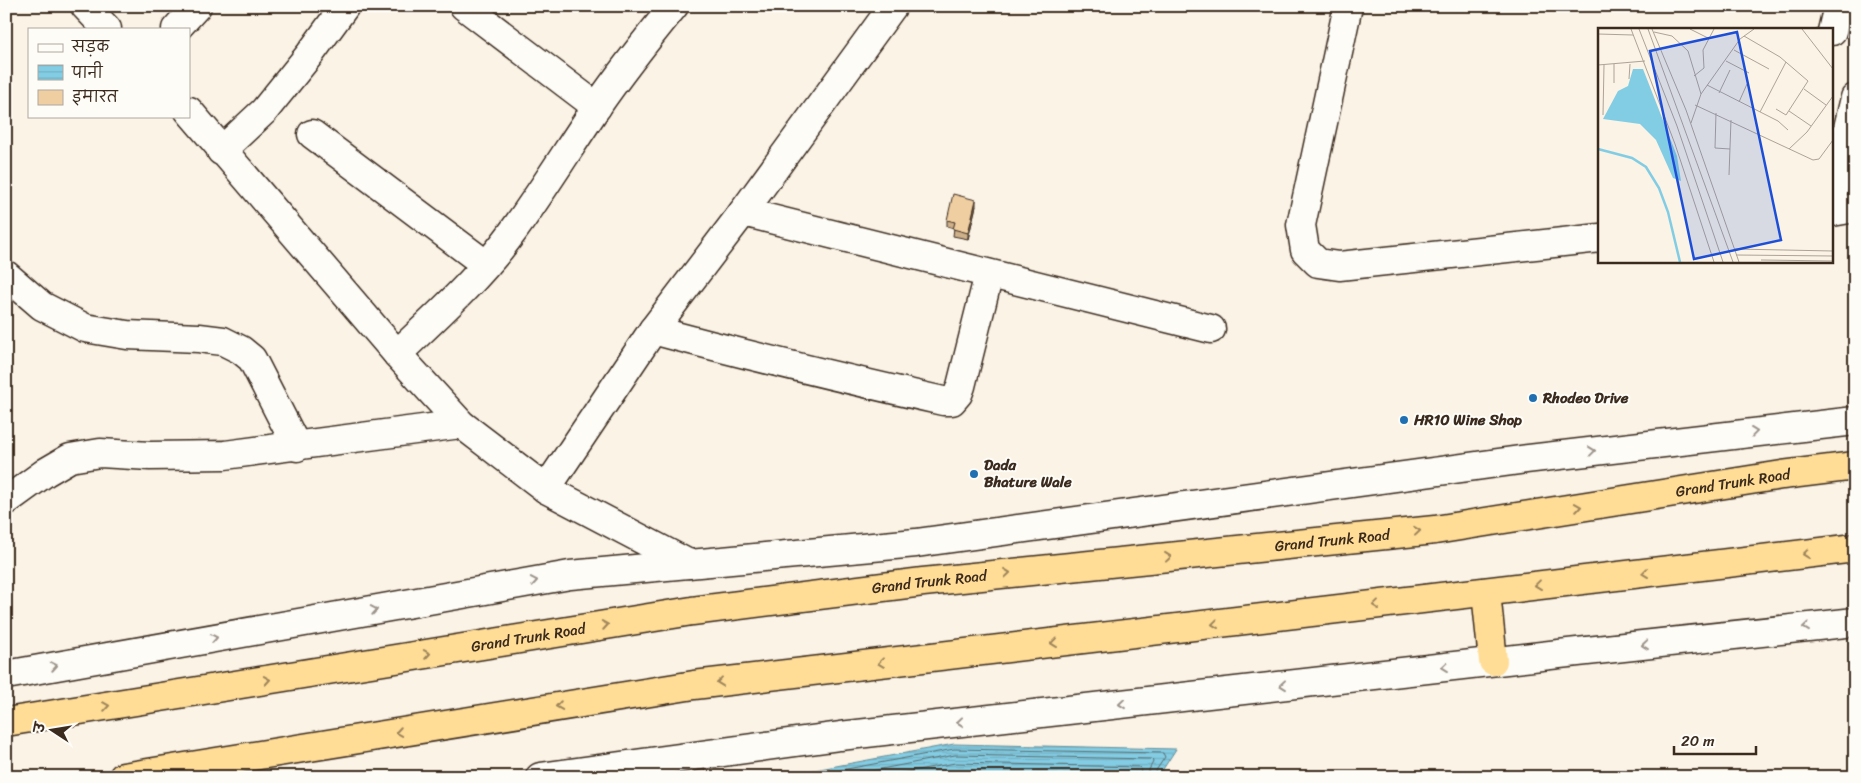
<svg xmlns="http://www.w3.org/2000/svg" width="1861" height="783" viewBox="0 0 1861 783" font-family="Sriracha,'Playpen Sans Deva',sans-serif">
<defs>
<pattern id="water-rules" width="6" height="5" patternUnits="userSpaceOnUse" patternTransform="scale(1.25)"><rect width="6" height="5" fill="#83cde4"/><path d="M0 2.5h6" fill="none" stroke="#72b0c3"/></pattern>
</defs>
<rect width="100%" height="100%" fill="#faf3e6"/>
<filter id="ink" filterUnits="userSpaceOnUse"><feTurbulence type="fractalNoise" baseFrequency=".02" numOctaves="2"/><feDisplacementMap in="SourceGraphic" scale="10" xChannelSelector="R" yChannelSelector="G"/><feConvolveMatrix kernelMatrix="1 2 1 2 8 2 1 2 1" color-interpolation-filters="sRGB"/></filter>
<g filter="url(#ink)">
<path fill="url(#water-rules)" stroke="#668c95" d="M954,744L1176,749L1158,777H777Z"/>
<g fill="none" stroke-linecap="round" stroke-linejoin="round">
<g stroke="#586b6d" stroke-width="1">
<path d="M804,777L954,749L1163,753L1165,757L1155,772L1154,777"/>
<path d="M839,777L955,755L1152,759L1153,762L1149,770L1148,777"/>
<path d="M880,777L955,763L1139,767L1141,769L1140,777"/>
</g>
<defs>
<g id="minor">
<path d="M85,6L107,29"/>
<path d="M464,6L597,107"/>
<path d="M1348,6L1301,225L1305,250L1318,263L1339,266L1600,238"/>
<path d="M176,29L197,6"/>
<path d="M1832,31L1838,6"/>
<path d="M189,111L397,354L461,424L546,489L689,564"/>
<path d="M312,134L485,264"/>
<path d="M221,151L264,111L310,54L345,6"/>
<path d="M1832,197L1855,98"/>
<path d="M743,212L1211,329"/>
<path d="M1832,212L1855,208"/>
<path d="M6,275L42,306L85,328L127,335L199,338L223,341L241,350L252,359L297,447"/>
<path d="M653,330C749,356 846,379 943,401H952L958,394L961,386L989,274"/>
<path d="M397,354C436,317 477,280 509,237C540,195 567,151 596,108C620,73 647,39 674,6"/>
<path d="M546,489L653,330L743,212L893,6"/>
<path d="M6,501L46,472L70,458L100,453L150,456L225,455L461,424"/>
<path d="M6,675L570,575L916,543L1527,459L1855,421"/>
<path d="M540,777L840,736L1559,654L1855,622"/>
</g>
<g id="highway">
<path d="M1486,592L1493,661"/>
<path id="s1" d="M6,722L692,611L923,582L1435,530L1782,475L1855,466"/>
<path d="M123,777L694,685L1855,548"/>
</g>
</defs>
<use href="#minor" stroke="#3b2a1e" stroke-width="31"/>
<use href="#highway" stroke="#3b2a1e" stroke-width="31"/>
<use href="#minor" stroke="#fdfcf7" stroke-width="28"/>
<use href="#highway" stroke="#ffdd96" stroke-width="28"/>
</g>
<path fill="#ceb18a" stroke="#3b2a1e" d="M976,206L968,239L953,236L954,228L947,226V220Z"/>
<path fill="#a79071" stroke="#3b2a1e" d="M976,200V206L968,239V233Z"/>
<path fill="#efcea1" stroke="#3b2a1e" d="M953,194L976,200L968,233L953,229L955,222L947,220Z"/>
<defs><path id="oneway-chevron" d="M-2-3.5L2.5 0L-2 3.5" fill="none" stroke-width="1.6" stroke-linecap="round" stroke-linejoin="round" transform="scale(1.25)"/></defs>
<g stroke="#9c938a">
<use href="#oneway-chevron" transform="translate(1754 432) rotate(-7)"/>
<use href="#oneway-chevron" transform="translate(1592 451) rotate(-7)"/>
<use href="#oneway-chevron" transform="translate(534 581) rotate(-10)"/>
<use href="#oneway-chevron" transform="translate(374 610) rotate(-10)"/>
<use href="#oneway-chevron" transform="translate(1806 627) rotate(174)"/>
<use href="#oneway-chevron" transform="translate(214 638) rotate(-10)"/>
<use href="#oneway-chevron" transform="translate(1645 645) rotate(174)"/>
<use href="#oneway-chevron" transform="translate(54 666) rotate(-10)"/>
<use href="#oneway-chevron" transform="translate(1445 667) rotate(174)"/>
<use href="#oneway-chevron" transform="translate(1283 685) rotate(174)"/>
<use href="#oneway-chevron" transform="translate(1122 704) rotate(174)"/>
<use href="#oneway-chevron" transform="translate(960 722) rotate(174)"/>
</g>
<g stroke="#9d845a">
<use href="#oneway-chevron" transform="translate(1578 507) rotate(-9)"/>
<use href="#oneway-chevron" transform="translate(1417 531) rotate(-6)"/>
<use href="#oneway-chevron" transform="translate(1806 554) rotate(173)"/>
<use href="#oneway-chevron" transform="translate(1168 557) rotate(-6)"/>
<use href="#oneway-chevron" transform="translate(1007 573) rotate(-6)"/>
<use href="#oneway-chevron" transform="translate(1645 573) rotate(173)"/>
<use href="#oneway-chevron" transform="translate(1538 585) rotate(173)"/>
<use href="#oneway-chevron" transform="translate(1376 605) rotate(173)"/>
<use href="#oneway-chevron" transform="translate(1215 624) rotate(173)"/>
<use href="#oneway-chevron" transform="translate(605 625) rotate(-9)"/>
<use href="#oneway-chevron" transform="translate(1054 643) rotate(173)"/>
<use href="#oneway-chevron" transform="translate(427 654) rotate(-9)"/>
<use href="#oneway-chevron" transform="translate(881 663) rotate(173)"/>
<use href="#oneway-chevron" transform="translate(267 680) rotate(-9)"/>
<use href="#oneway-chevron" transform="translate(720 682) rotate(173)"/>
<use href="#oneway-chevron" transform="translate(106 706) rotate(-9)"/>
<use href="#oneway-chevron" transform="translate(559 706) rotate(171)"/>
<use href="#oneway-chevron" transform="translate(399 732) rotate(171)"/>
</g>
</g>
<g fill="#1f6fb2" stroke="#fdfcf7" stroke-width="2">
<circle cx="1533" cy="398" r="5"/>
<circle cx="1404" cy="420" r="5"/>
<circle cx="974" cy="474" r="5"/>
</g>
<g text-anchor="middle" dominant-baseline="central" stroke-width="4" stroke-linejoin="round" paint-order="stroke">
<g font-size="15" font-weight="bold" fill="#3b2a1e" stroke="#fdfcf7" text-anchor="start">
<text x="1543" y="398">Rhodeo Drive</text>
<text x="1414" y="420">HR10 Wine Shop</text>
<text x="984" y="465">Dada<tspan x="984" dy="17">Bhature Wale</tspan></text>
</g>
<g font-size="15" fill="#3b2a1e" stroke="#fdfcf7">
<text stroke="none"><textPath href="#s1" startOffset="1744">Grand Trunk Road</textPath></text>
<text stroke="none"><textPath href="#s1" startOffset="1339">Grand Trunk Road</textPath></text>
<text stroke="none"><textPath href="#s1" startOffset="934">Grand Trunk Road</textPath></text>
<text stroke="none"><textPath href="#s1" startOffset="529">Grand Trunk Road</textPath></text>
</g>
</g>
<g transform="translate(1598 28)">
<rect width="235" height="235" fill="#faf3e6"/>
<path d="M35,41H45L79,128L83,153L75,150L58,112L42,96L5,91L20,63L30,58Z" fill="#83cde4"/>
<path fill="none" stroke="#83cde4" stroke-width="2.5" d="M0,121L34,130L48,139L61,160L70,184L82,234"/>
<path fill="none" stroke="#aea396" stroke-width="1" d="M33,1L77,116L116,234M41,1L79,98L125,234M50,1L135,234M54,1L88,82L141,234M92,1L110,10M204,1L235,41M56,4L74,8L90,23L103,66M0,6L35,7M146,8L182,29L210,53L188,87L178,81M136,22L171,41M128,33L151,45M16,36V55M0,37L47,33M96,48L106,40L105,22L116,1M31,51L32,36M109,57L180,93L190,102M206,61L228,77M121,65L132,42M141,74L149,56M97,77L215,132L221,131L235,112M191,83L213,98M162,84L188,34M118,85L117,120L132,121M5,87L6,37M93,95L103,66L142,11L156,1M191,121L209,104L235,68M131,147L133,92M136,221L235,223M138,227L235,228M163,232L235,233"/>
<path fill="#1d4ed8" fill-opacity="0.15" stroke="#1d4ed8" stroke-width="2.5" d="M139,4L183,212L96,231L52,23Z"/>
<rect width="235" height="235" fill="none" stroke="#3b2a1e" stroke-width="2.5"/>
</g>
<rect width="1861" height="783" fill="none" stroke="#fdfcf7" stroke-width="25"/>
<rect x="12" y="12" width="1836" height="758" fill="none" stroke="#3b2a1e" stroke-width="2" filter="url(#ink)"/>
<rect x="28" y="28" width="162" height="90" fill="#fdfcf7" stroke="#afa8a0"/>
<rect x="38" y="44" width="25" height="8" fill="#fdfcf7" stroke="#afa8a0"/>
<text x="72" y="52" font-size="15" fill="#3b2a1e">सड़क</text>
<rect x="38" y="65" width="25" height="15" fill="url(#water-rules)" stroke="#afa8a0"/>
<text x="72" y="78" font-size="15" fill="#3b2a1e">पानी</text>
<rect x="38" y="90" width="25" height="15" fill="#efcea1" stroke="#afa8a0"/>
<text x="72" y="102" font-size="15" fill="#3b2a1e">इमारत</text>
<g transform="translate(52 730) rotate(282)" stroke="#fdfcf7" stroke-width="4" paint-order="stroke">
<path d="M0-4L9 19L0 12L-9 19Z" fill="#3b2a1e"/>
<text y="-8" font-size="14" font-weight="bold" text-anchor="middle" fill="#3b2a1e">उ</text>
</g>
<path d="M1674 746v8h82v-8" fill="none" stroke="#3b2a1e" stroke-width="2.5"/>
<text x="1681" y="746" font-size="15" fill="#3b2a1e" stroke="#fdfcf7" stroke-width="4" paint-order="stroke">20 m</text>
</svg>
